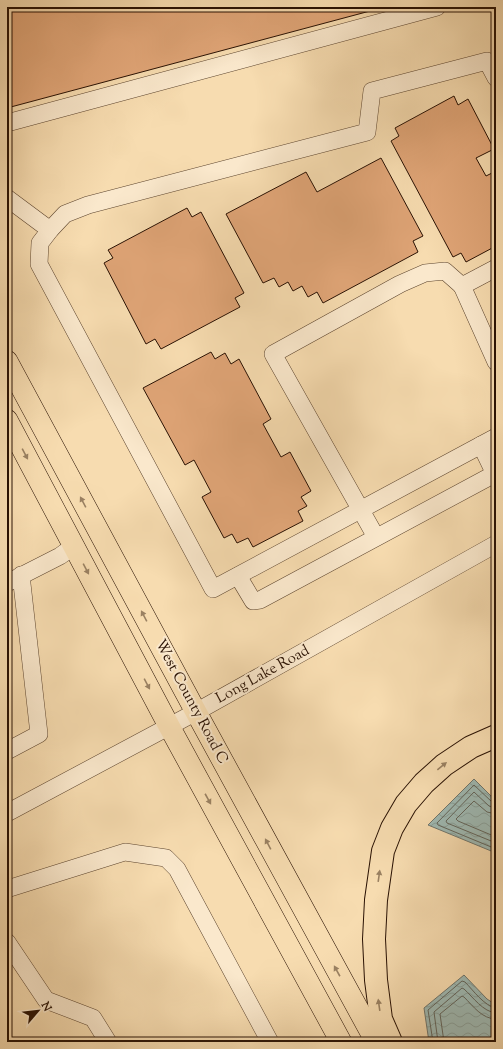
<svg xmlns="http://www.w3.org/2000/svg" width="503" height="1049" viewBox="0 0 503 1049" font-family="'Sorts Mill Goudy',serif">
<defs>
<pattern id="water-waves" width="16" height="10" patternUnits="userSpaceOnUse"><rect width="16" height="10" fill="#9fbab4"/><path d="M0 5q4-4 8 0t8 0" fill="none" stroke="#899f99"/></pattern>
</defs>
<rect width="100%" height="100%" fill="#f7dcb0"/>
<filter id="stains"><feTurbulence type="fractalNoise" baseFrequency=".005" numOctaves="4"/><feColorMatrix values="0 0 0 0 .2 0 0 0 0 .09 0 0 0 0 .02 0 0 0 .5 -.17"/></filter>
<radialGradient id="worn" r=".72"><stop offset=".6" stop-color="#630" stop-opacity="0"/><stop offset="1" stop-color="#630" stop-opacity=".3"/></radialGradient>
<g fill="url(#water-waves)" stroke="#70766d">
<path d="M474,779L496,801V853L428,825Z"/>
<path d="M464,975L487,999L496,1005V1042H429L424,1008Z"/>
</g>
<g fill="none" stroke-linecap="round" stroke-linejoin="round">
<g stroke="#64665c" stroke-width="1">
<path d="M496,803L492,802L474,785L437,823L438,825L496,849"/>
<path d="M496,808L489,806L474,792L446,821L447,823L496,843"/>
<path d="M496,814L487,812L474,801L456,819L458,821L496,837"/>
<path d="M433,1042L428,1010L462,981L465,982C473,990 484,1006 496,1008"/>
<path d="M438,1042L434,1012L462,988L464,989C473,997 483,1012 496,1013"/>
<path d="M444,1042L440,1014L462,996L464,997C473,1006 482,1019 496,1019"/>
</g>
</g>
<g fill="#e0a577" stroke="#291103">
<path d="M7,7H385L7,108Z"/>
<path d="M454,96L458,105L468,99L494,149L476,158L486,176L496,171V246L466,262L461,253L453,257L391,141L399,136L395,128Z"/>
<path d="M381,158L423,236L413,241L418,252L323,303L317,292L308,297L302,286L293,291L288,282L279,287L274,278L263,283L226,214L306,172L317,192Z"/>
<path d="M187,208L192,217L201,212L244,293L235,298L240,307L161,349L155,339L146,344L104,263L113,258L108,250Z"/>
<path d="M211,352L215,359L225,353L231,364L239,359L271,419L263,424L281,457L290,452L311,491L301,497L307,506L298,511L303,521L253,547L248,538L237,543L232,534L224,538L202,497L211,492L194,460L185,465L143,388Z"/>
</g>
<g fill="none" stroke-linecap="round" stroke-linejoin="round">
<defs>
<g id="minor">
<path d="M496,78L487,61L372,91L367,132L88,205L65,214L50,230L40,243L39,264L213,589L496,437"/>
<path d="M7,123L437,7"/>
<path d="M7,198L50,230"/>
<path d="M462,286L496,362"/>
<path d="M376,537L273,354L400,284L425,273L445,271L462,286L496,268"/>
<path d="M238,576L253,601L260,600L489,477L492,474L493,470L481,445"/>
<path d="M7,583L60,556L74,546"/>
<path d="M7,751L39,734L21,575"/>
<path d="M7,813L196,712L496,544"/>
<path d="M7,889L125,852L166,858L177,869L270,1042"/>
<path d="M7,942L46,1000L93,1018L108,1042"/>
</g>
<g id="major">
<path d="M7,361L196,712L376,1042"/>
<path d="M7,420L169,726L341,1042"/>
</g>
<path id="highway" d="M391,1042L381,1019L376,980L374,939L376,900L383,851L392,828L406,804L424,783L444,765L471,747L496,736"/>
</defs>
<use href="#minor" stroke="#5c442e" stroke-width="18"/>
<use href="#major" stroke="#291103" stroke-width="22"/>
<use href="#highway" stroke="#291103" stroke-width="24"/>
<use href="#minor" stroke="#fae8cc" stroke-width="17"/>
<use href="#major" stroke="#f7dcb0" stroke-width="21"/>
<use href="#highway" stroke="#f7dcb0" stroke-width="22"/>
</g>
<defs><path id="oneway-solid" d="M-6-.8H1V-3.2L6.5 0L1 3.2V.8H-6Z"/></defs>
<g fill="#9a8162">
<use href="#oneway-solid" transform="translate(25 454) rotate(62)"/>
<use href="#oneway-solid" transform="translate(83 502) rotate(-118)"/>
<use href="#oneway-solid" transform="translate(86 569) rotate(62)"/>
<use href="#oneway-solid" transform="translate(144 616) rotate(-118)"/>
<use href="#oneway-solid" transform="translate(147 684) rotate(62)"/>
<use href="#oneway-solid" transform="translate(442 766) rotate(-39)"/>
<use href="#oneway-solid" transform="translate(208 799) rotate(61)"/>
<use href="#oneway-solid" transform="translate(268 844) rotate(-118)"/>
<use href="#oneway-solid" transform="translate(379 876) rotate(-82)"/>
<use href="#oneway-solid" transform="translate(337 971) rotate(-119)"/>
<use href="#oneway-solid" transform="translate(379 1005) rotate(-98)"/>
</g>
<g text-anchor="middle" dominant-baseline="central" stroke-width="4" stroke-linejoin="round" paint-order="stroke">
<g font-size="15" fill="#291103" stroke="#fae8cc">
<text transform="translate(263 675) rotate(-29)">Long Lake Road</text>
<text transform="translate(191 702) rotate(62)">West County Road C</text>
</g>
</g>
<rect width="503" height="1049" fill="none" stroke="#f7dcb0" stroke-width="24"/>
<rect x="8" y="8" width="487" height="1033" fill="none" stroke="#291103" stroke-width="2"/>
<rect x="12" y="12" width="479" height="1025" fill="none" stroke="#291103"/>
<g transform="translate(38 1011) rotate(62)" stroke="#fae8cc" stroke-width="3" paint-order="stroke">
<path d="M0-3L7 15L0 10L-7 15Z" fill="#291103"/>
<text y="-6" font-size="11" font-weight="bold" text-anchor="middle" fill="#291103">N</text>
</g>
<rect width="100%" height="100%" filter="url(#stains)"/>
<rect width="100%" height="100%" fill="url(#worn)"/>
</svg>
